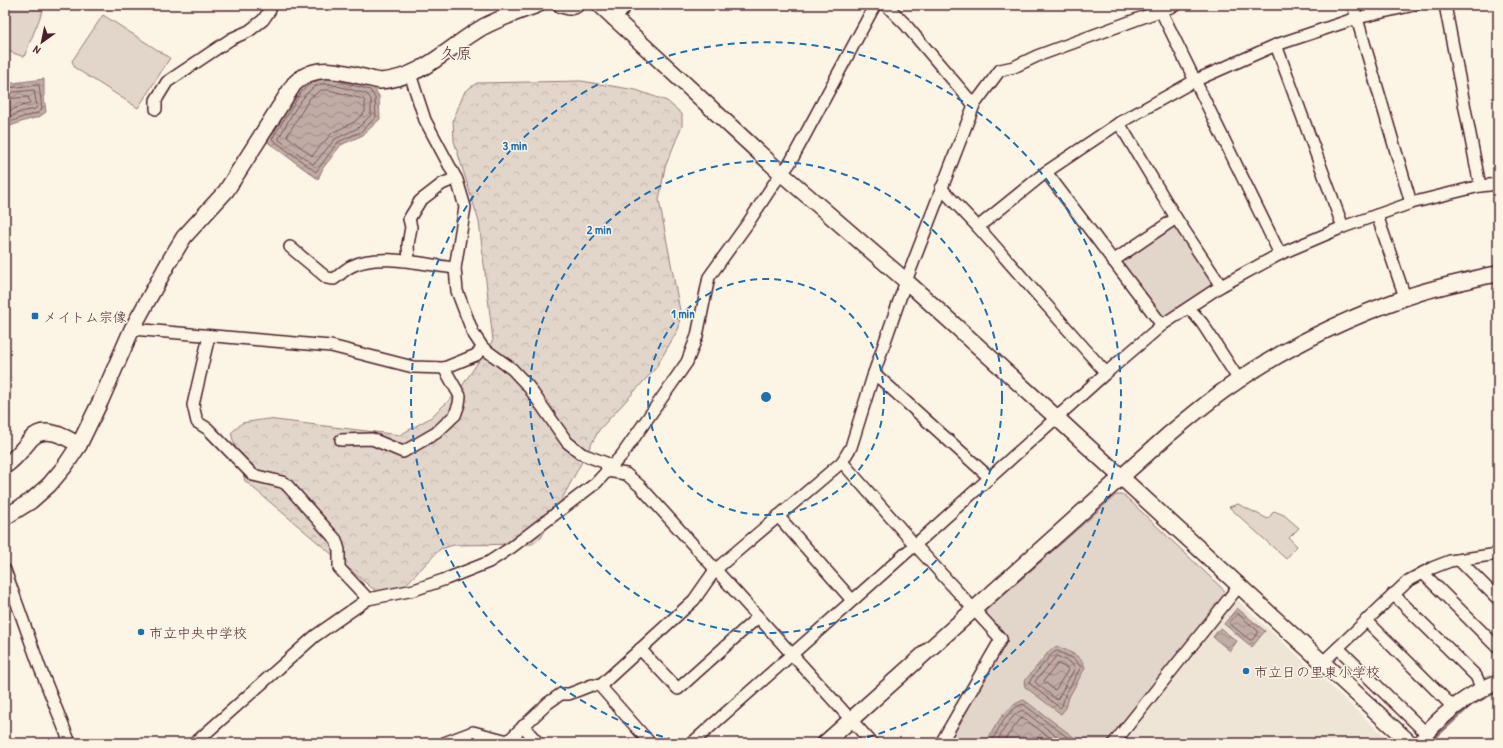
<svg xmlns="http://www.w3.org/2000/svg" width="1503" height="748" viewBox="0 0 1503 748" font-family="'Patrick Hand','Klee One',sans-serif">
<defs>
<pattern id="forest-crowns" width="20" height="18" patternUnits="userSpaceOnUse"><rect width="20" height="18" fill="#e2d5ca"/><path d="M2 6a3 3 0 1 1 6 0M12 15a3 3 0 1 1 6 0" fill="none" stroke="#c3b6ae"/></pattern>
<pattern id="water-waves" width="16" height="10" patternUnits="userSpaceOnUse"><rect width="16" height="10" fill="#c0aca5"/><path d="M0 5q4-4 8 0t8 0" fill="none" stroke="#9e8b87"/></pattern>
</defs>
<rect width="100%" height="100%" fill="#fcf5e5"/>
<filter id="ink" filterUnits="userSpaceOnUse"><feTurbulence type="fractalNoise" baseFrequency=".025" numOctaves="2"/><feDisplacementMap in="SourceGraphic" scale="8" xChannelSelector="R" yChannelSelector="G"/><feConvolveMatrix kernelMatrix="1 2 1 2 8 2 1 2 1" color-interpolation-filters="sRGB"/></filter>
<g filter="url(#ink)">
<path fill="#eee5d7" d="M1236,599L1392,743H1121Z"/>
<g fill="#e2d5ca" stroke="#967a7a">
<path d="M5,5H45L24,57L5,50Z"/>
<path d="M103,15L170,58L138,108L75,68L72,61Z"/>
<path d="M1172,225L1177,228L1211,282V288L1164,319L1120,264L1121,259Z"/>
<path d="M1116,495H1123L1127,498L1227,593L1110,743H945L1007,639L983,613Z"/>
<path d="M1238,504L1268,519L1274,511L1284,515L1299,528L1289,538L1297,546L1286,559L1229,507Z"/>
</g>
<path fill="url(#forest-crowns)" stroke="#967a7a" d="M581,81L636,90L667,101L682,114V126L665,167L659,200L680,311L679,328L655,369L599,430L541,538L532,544L454,545L440,549L397,594H379L245,481L231,433L242,423L267,419L400,435L430,418L458,392L493,340L479,222L454,141L453,120L465,91L477,83Z"/>
<g fill="url(#water-waves)" stroke="#917474">
<path d="M331,75L373,86L379,96L380,119L363,135L341,145L323,168L318,179L266,141L299,88L309,80Z"/>
<path d="M44,79V97L46,112L39,117L24,121L5,128V84Z"/>
<path d="M1237,608L1265,631L1252,647L1224,624Z"/>
<path d="M1220,628L1237,641L1230,651L1213,637Z"/>
<path d="M1058,647C1068,651 1083,656 1085,668L1069,697L1066,708L1061,714L1025,687L1024,682L1051,649Z"/>
<path d="M1024,700L1075,738V743H986C995,726 1005,706 1024,700Z"/>
</g>
<g fill="none" stroke-linecap="round" stroke-linejoin="round">
<g stroke="#79575c" stroke-width="1">
<path d="M318,80L311,83L302,91L272,139L316,172L338,142L361,132L376,117L375,98L370,90L331,79"/>
<path d="M330,84L367,94L371,99V115L358,128L335,139L315,163L313,164L279,140V138C287,123 304,89 320,84C323,84 327,84 330,84Z"/>
<path d="M5,88L39,85L42,109L38,113L23,117L5,124"/>
<path d="M322,90H329L363,99L365,101V112L354,122L332,133L312,156L287,136L310,98Z"/>
<path d="M5,93L34,90L37,107L35,109L20,112L5,119"/>
<path d="M5,99L28,97L30,102L29,104L18,107L5,113"/>
<path d="M1238,614L1258,631V633L1252,640H1250L1230,624V622Z"/>
<path d="M1058,651L1074,659L1081,667L1065,695L1062,706L1060,708L1029,683L1033,676L1053,653Z"/>
<path d="M1057,656L1071,663L1075,668L1057,700L1035,682Z"/>
<path d="M1058,664L1067,668L1068,670L1056,689L1054,690L1044,681Z"/>
<path d="M991,743C998,730 1007,709 1023,704L1071,740L1072,743"/>
<path d="M996,743C1003,731 1010,716 1022,710L1066,743"/>
<path d="M1003,743L1008,735L1022,717L1057,743"/>
</g>
<path stroke="#917474" stroke-width="3" d="M1429,743L1471,705L1498,691"/>
<defs>
<g id="street">
<path d="M886,5L905,24L974,105"/>
<path d="M1158,5L1280,254"/>
<path d="M1353,5L1411,203"/>
<path d="M1445,5L1480,186"/>
<path d="M1276,45L1343,227"/>
<path d="M410,74L425,120L457,180L465,207L455,268L457,291L473,333L483,348L512,369L528,386L567,442L582,454L606,463L607,471"/>
<path d="M156,109V100L167,82L231,39L249,31L263,20L270,10L271,5"/>
<path d="M1119,123L1176,218L1221,286"/>
<path d="M1046,172L1162,325"/>
<path d="M941,188L978,227L1106,373"/>
<path d="M1377,215L1405,297"/>
<path d="M978,227L1046,172L1119,123L1194,81L1276,45L1357,18L1414,5"/>
<path d="M290,247L327,278L334,279C340,275 345,269 352,266C378,252 426,265 455,268"/>
<path d="M409,261L408,245L411,227L409,219L420,201L442,184L456,178"/>
<path d="M1113,261L1176,218"/>
<path d="M1189,308L1202,323L1239,380"/>
<path d="M132,329L331,346L413,367L444,368L476,355L483,348"/>
<path d="M209,336L193,405L197,422L208,429L253,475L282,482L286,484L336,540L339,550V568L368,599"/>
<path d="M874,373L990,478"/>
<path d="M341,440L372,439L403,452L436,433L455,415L459,404L460,396L444,368"/>
<path d="M842,462L915,545L1001,639L941,743"/>
<path d="M607,471L626,474L640,486L872,743"/>
<path d="M778,516L852,600"/>
<path d="M1459,560L1498,599"/>
<path d="M5,570L40,668L70,743"/>
<path d="M1423,573L1498,648"/>
<path d="M1393,594L1476,676L1482,689"/>
<path d="M1366,620L1453,707"/>
<path d="M1338,648L1426,733L1418,743"/>
<path d="M640,649L678,689L758,617"/>
<path d="M1323,662L1408,581L1432,568L1450,561L1498,554"/>
<path d="M600,686L694,600L715,570L842,462L851,447L874,373L906,281L974,105L1000,70L1014,67L1037,56L1176,5"/>
<path d="M523,726L538,743"/>
<path d="M195,743L315,636L368,599L414,590L446,579L489,562L512,547L596,483L622,455L687,362L697,336L709,277L748,223L775,182L790,163L875,5"/>
<path d="M444,743L473,732L508,741L548,703L561,694H569L592,685L600,686L650,743"/>
<path d="M692,743L915,545L1106,373L1162,325L1221,286L1280,254L1343,227L1411,203L1480,186L1498,184"/>
<path d="M1114,743L1239,586"/>
</g>
<g id="secondary">
<path d="M561,5L569,7L576,5"/>
<path d="M600,5L781,173L906,281L1057,418L1410,743"/>
<path d="M614,18L624,5"/>
<path d="M5,466C16,459 22,449 31,439C44,424 66,437 79,445"/>
<path d="M5,517L31,501L49,485L65,466L79,445L101,400L132,329L170,260L184,237L226,191L294,84C318,59 351,75 380,81C423,78 448,47 483,27C500,18 518,12 537,5"/>
<path d="M1426,733C1448,710 1469,694 1498,682"/>
<path d="M825,743L1167,436C1185,421 1204,405 1223,391C1278,351 1340,321 1404,298C1430,288 1459,283 1486,276L1498,274"/>
</g>
</defs>
<use href="#street" stroke="#4a1f2b" stroke-width="14"/>
<use href="#secondary" stroke="#4a1f2b" stroke-width="18"/>
<use href="#street" stroke="#fcf5e5" stroke-width="11"/>
<use href="#secondary" stroke="#fcf5e5" stroke-width="15"/>
</g>
</g>
<g fill="none" stroke="#1f6fb2" stroke-width="2" stroke-dasharray="7 5">
<circle cx="766" cy="397" r="118"/>
<circle cx="766" cy="397" r="236"/>
<path d="M686 743A355 355 0 1 1 846 743"/>
</g>
<g fill="#1f6fb2" stroke="#fcf5e5" stroke-width="1.5">
<rect x="31" y="312" width="8" height="8" rx="2"/>
<circle cx="141" cy="632" r="4"/>
<circle cx="1246" cy="671" r="4"/>
</g>
<g text-anchor="middle" dominant-baseline="central" stroke-width="3" stroke-linejoin="round" paint-order="stroke">
<g font-size="14" fill="#4a1f2b" stroke="#fcf5e5" text-anchor="start">
<text x="43" y="316">メイトム宗像</text>
<text x="149" y="632">市立中央中学校</text>
<text x="1254" y="671">市立日の里東小学校</text>
</g>
<g font-size="16" fill="#4a1f2b" stroke="#fcf5e5">
<text x="456" y="53">久原</text>
</g>
</g>
<circle cx="766" cy="397" r="6" fill="#1f6fb2" stroke="#fcf5e5" stroke-width="2"/>
<g font-size="12" text-anchor="middle" font-weight="bold" fill="#1f6fb2" stroke="#fcf5e5" stroke-width="3" stroke-linejoin="round" paint-order="stroke">
<text x="515" y="150">3 min</text>
<text x="599" y="234">2 min</text>
<text x="683" y="318">1 min</text>
</g>
<rect width="1503" height="748" fill="none" stroke="#fcf5e5" stroke-width="20"/>
<rect x="10" y="10" width="1483" height="728" fill="none" stroke="#4a1f2b" stroke-width="1.5" filter="url(#ink)"/>
<g transform="translate(42 42) rotate(213)" stroke="#fcf5e5" stroke-width="3" paint-order="stroke">
<path d="M0-3L7 15L0 10L-7 15Z" fill="#4a1f2b"/>
<text y="-6" font-size="11" font-weight="bold" text-anchor="middle" fill="#4a1f2b">N</text>
</g>
</svg>
